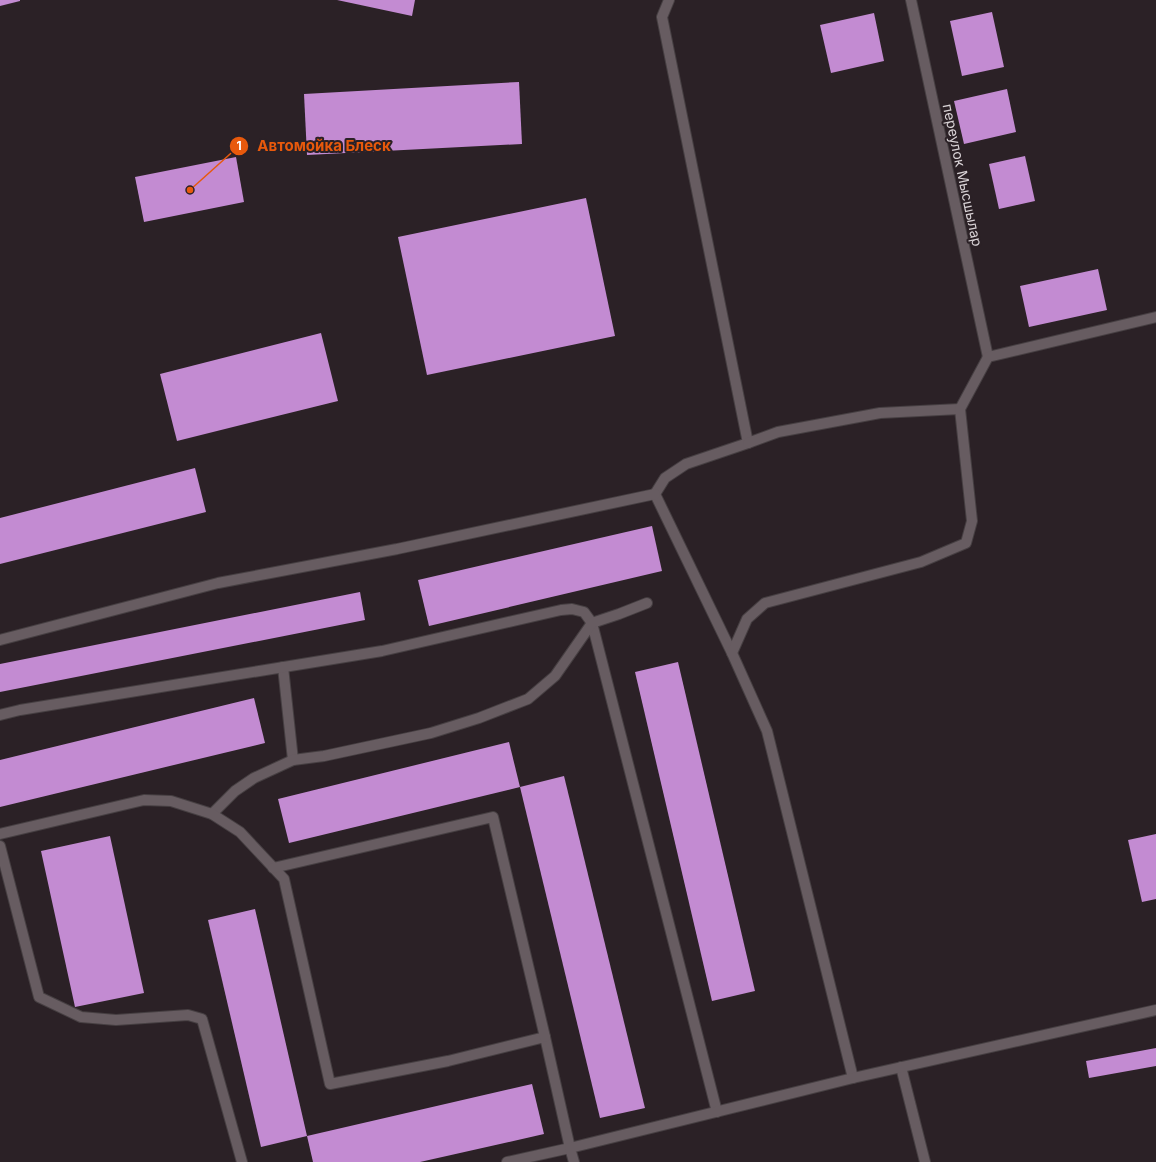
<svg xmlns="http://www.w3.org/2000/svg" width="1156" height="1162" viewBox="0 0 1156 1162" font-family="Inter,sans-serif">
<rect width="100%" height="100%" fill="#2b2126"/>
<g fill="#c38bd2">
<path d="M0,0H20V1L0,6Z"/>
<path d="M337,0H415L412,16Z"/>
<path d="M992,12L1004,67L962,76L950,21Z"/>
<path d="M874,13L884,61L831,73L820,25Z"/>
<path d="M519,82L522,144L307,155L304,94Z"/>
<path d="M1007,89L1016,132L964,144L954,101Z"/>
<path d="M1025,156L1035,201L999,209L989,164Z"/>
<path d="M236,157L244,202L144,222L135,177Z"/>
<path d="M586,198L615,336L427,375L398,237Z"/>
<path d="M1098,269L1107,310L1029,327L1020,286Z"/>
<path d="M321,333L338,401L177,441L160,374Z"/>
<path d="M195,468L206,512L0,564V518Z"/>
<path d="M652,526L662,571L429,626L418,580Z"/>
<path d="M360,592L365,620L0,692V664Z"/>
<path d="M678,662L755,991L712,1001L635,672Z"/>
<path d="M254,698L265,743L0,807V760Z"/>
<path d="M509,742L520,787L289,843L278,799Z"/>
<path d="M564,776L645,1108L600,1118L520,787Z"/>
<path d="M1156,834V899L1142,902L1128,840Z"/>
<path d="M110,836L144,993L75,1007L41,851Z"/>
<path d="M255,909L307,1136L261,1147L208,920Z"/>
<path d="M1156,1048V1066L1089,1078L1086,1061Z"/>
<path d="M532,1084L544,1134L420,1162H313L307,1136Z"/>
</g>
<g fill="none" stroke-linecap="round" stroke-linejoin="round">
<defs>
<g id="service">
<path d="M669,0L662,17L748,443L686,464L665,478L655,494L732,653"/>
<path d="M911,0L988,357"/>
<path d="M748,443L778,432L880,413L960,409"/>
<path d="M0,640L218,583L397,549L655,494"/>
<path d="M283,667L293,760"/>
<path d="M0,715L20,710L382,651L561,610L572,609L584,612L592,623L717,1112"/>
<path d="M212,814L235,791L254,778L293,760L324,756L431,733L479,718L528,699L555,676L592,623L619,614L647,603"/>
<path d="M0,834L144,800L171,801L212,814L240,832L284,879L330,1084L448,1061L545,1037L570,1148L507,1162"/>
<path d="M0,846L39,997L81,1017L116,1020L188,1015L202,1019L242,1162"/>
<path d="M273,868L493,817L545,1037"/>
<path d="M901,1067L925,1162"/>
<path d="M853,1078L767,731L732,653L747,619L765,603L921,562L966,543L972,521L960,409L988,357L1156,317"/>
</g>
<path id="minor" d="M574,1162L570,1148L853,1078L1156,1010"/>
</defs>
<use href="#service" stroke="#463f42" stroke-width="12"/>
<use href="#minor" stroke="#463f42" stroke-width="12"/>
<use href="#service" stroke="#675c61" stroke-width="10"/>
<use href="#minor" stroke="#675c61" stroke-width="10"/>
</g>
<g text-anchor="middle" dominant-baseline="central" stroke-width="4" stroke-linejoin="round" paint-order="stroke">
<g font-size="14" fill="#d8d2d5" stroke="#2b2126">
<text transform="translate(963 175) rotate(78)">переулок Мысшылар</text>
</g>
</g>
<path fill="none" stroke="#e8590c" stroke-width="1.5" d="M190 190L239 146"/>
<g fill="#e8590c" stroke="#2b2126" stroke-width="1.5">
<circle cx="190" cy="190" r="4"/>
<circle cx="239" cy="146" r="10"/>
</g>
<g font-size="12" text-anchor="middle" font-weight="bold" fill="#fff">
<text x="239" y="150">1</text>
</g>
<g font-size="15" text-anchor="middle" font-weight="bold" fill="#e8590c" stroke="#2b2126" stroke-width="4" stroke-linejoin="round" paint-order="stroke">
<text x="324" y="151">Автомойка Блеск</text>
</g>
</svg>
